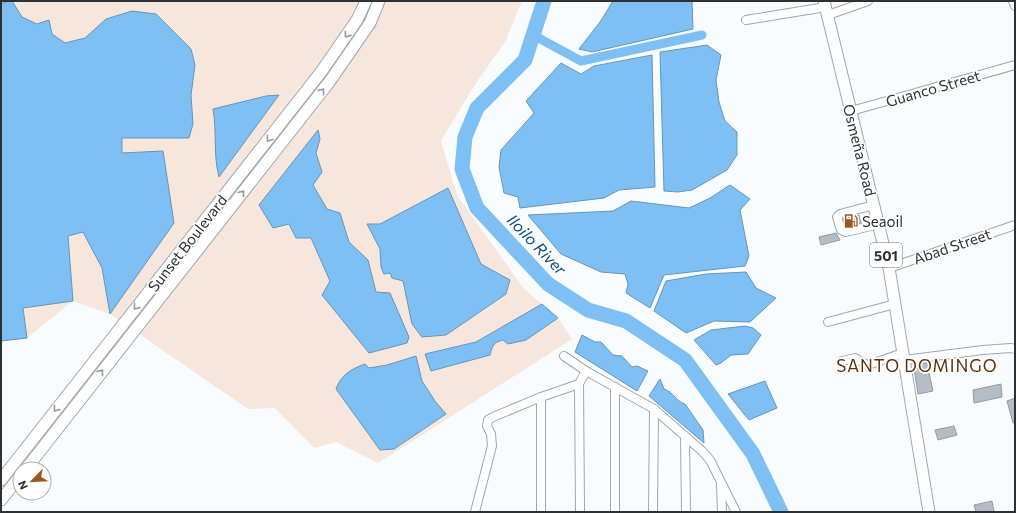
<svg xmlns="http://www.w3.org/2000/svg" width="1016" height="513" viewBox="0 0 1016 513" font-family="Commissioner,sans-serif">
<rect width="100%" height="100%" fill="#f8fcff"/>
<path fill="#f6e6dc" d="M1,1H522L505,42L474,86L441,141L457,195L524,289L558,318L572,339L378,463L336,442L314,448L275,408L248,409L110,314L73,301L27,338L1,341Z"/>
<g fill="#7ec0f4" stroke="#6695ba">
<path d="M8,1H12L22,17L37,24L49,20L52,34L65,43L85,38L106,19L132,11L156,14L191,49L195,65L191,95L193,124L189,138H122V153L163,151L174,223L110,314L102,268L83,232L68,236L73,301L23,308L27,338L1,341V4Z"/>
<path d="M613,1H692L693,29L592,52L579,49L600,22Z"/>
<path d="M707,45L721,55L716,80L719,102L725,121L737,132V155L727,170L692,190L678,192L664,191L660,52Z"/>
<path d="M652,55L655,187L619,190L604,198L520,208L518,197L504,193L499,167L501,150L534,113L526,101L561,63L581,74L594,66Z"/>
<path d="M279,95L219,177C213,155 217,132 213,109L266,96Z"/>
<path d="M318,130L320,139L316,153L322,172L313,185L327,209L340,213L349,242L368,260L376,292L390,293L409,337L407,343L369,353L322,295L330,281L311,238H296L289,224L273,228L259,205Z"/>
<path d="M730,185L750,199L740,210L749,256L745,266L664,275L650,308L626,293L628,284L625,274L601,272L561,254L528,215L613,211L631,201L689,208L710,198Z"/>
<path d="M448,188L481,264L510,280L506,294L446,335L422,337L412,324L403,281L392,278L390,273L384,274L381,267L380,249L367,224H380Z"/>
<path d="M746,272L756,288L776,298L750,322L714,321L686,333L654,311L666,281L706,274Z"/>
<path d="M542,304L558,318L526,340L508,344L503,340C494,342 492,346 490,355L431,371L425,354L476,342Z"/>
<path d="M745,326L753,328L761,335L748,354L731,355L721,363L716,365L694,340L711,330Z"/>
<path d="M582,335L595,342H601L613,355L622,356L632,367L637,366L648,371L637,391L575,352Z"/>
<path d="M416,356L422,381L435,401L446,414L394,449L380,450L336,389C341,375 351,369 365,364L369,368L387,365Z"/>
<path d="M660,379L664,389C675,393 675,401 685,404L703,430L704,443L649,396Z"/>
<path d="M765,381L777,408L749,420L728,394Z"/>
</g>
<g fill="none" stroke-linecap="round" stroke-linejoin="round">
<path stroke="#7ec0f4" stroke-width="9" d="M533,35L581,61L702,35"/>
<path stroke="#7ec0f4" stroke-width="15" d="M544,1L525,60L477,108L465,137L462,169L477,208L548,284L588,310L626,321L685,360L753,454L781,512"/>
</g>
<g fill="#b4bdc5" stroke="#939ba3">
<path d="M859,215L861,223L845,226L843,219Z"/>
<path d="M836,233L840,240L821,245L819,237Z"/>
<path d="M927,363L933,391L918,394L914,368L920,367L919,364Z"/>
<path d="M1001,384L1002,397L974,403L973,390Z"/>
<path d="M1015,398V423H1013L1007,401Z"/>
<path d="M954,426L957,435L938,440L935,430Z"/>
<path d="M992,501L994,512H976L974,505Z"/>
</g>
<g fill="none" stroke-linecap="round" stroke-linejoin="round">
<defs>
<g id="minor">
<path d="M1013,1L1015,6"/>
<path d="M828,15L868,1"/>
<path d="M746,20L826,7"/>
<path d="M851,111L1015,65"/>
<path d="M874,205L840,214L837,217L841,230L846,232L879,224"/>
<path d="M889,268L1015,225"/>
<path d="M828,322L895,304"/>
<path d="M564,356L586,371L654,409L702,451L710,460L736,512"/>
<path d="M904,360L983,350L1011,348L1015,349"/>
<path d="M842,361L855,358L865,364L868,365L903,353"/>
<path d="M615,387V512"/>
<path d="M685,436L686,512"/>
<path d="M721,485L722,512"/>
<path d="M475,512L492,446L491,434L487,426L488,420L493,417L541,397L579,384"/>
<path d="M541,512V397"/>
<path d="M580,512L579,384L586,371"/>
<path d="M653,512L654,409"/>
</g>
<g id="major">
<path d="M824,1L889,268L929,512"/>
<path d="M26,469L330,81L370,23L379,1"/>
<path d="M1,480L321,72L357,20L366,1"/>
<path d="M1,500L20,476"/>
</g>
</defs>
<use href="#minor" stroke="#9ea7af" stroke-width="10"/>
<use href="#major" stroke="#9ea7af" stroke-width="13"/>
<use href="#minor" stroke="#fff" stroke-width="8"/>
<use href="#major" stroke="#fff" stroke-width="11"/>
</g>
<defs><path id="oneway-chevron" d="M-2-3.5L2.5 0L-2 3.5" fill="none" stroke-width="1.6" stroke-linecap="round" stroke-linejoin="round"/></defs>
<g stroke="#96989a">
<use href="#oneway-chevron" transform="translate(347 35) rotate(125)"/>
<use href="#oneway-chevron" transform="translate(322 91) rotate(-52)"/>
<use href="#oneway-chevron" transform="translate(269 139) rotate(128)"/>
<use href="#oneway-chevron" transform="translate(242 193) rotate(-52)"/>
<use href="#oneway-chevron" transform="translate(136 307) rotate(128)"/>
<use href="#oneway-chevron" transform="translate(101 372) rotate(-52)"/>
<use href="#oneway-chevron" transform="translate(56 409) rotate(128)"/>
</g>
<defs>
<symbol id="fuel-bare" viewBox="-9 -9 18 18"><path d="M-5.5-6h7V0h2V4h1.3V-2.5L3-4.5l.8-.8L6-3V5H2.5V1h-1V6h-7ZM-4.2-4.7v3.2H.2V-4.7Z" fill="#9a5825" stroke="#fff" stroke-width="2.5" paint-order="stroke"/></symbol>
</defs>
<g fill-rule="evenodd">
<use href="#fuel-bare" x="841" y="211" width="20" height="20"/>
</g>
<g text-anchor="middle" dominant-baseline="central" stroke-width="3.5" stroke-linejoin="round" paint-order="stroke">
<rect fill="#fff" stroke="#6c6f71" stroke-width="1" x="870" y="243" width="32" height="24" rx="3"/>
<g font-size="14" font-weight="bold" fill="#2d3134">
<text x="886" y="255">501</text>
</g>
<g font-size="15" fill="#2d3134" stroke="#fff">
<text transform="translate(933 88) rotate(-16)">Guanco Street</text>
<text transform="translate(860 150) rotate(76)">Osmeña Road</text>
<text transform="translate(187 243) rotate(-52)">Sunset Boulevard</text>
<text transform="translate(952 246) rotate(-19)">Abad Street</text>
</g>
<g font-size="15" fill="#2d3134" stroke="#fff" text-anchor="start">
<text x="862" y="221">Seaoil</text>
</g>
<g font-size="16" font-style="italic" fill="#0b4e78" stroke="#fff">
<text transform="translate(537 244) rotate(46)">Iloilo River</text>
</g>
<g font-size="17" letter-spacing="1" fill="#5f320e" stroke="#fff">
<text x="917" y="365">SANTO DOMINGO</text>
</g>
</g>
<rect width="1016" height="513" fill="none" stroke="#2d3134" stroke-width="4"/>
<g transform="translate(32 481) rotate(246)"><circle r="19" fill="#ffffff" stroke="#abadae"/>
<path d="M0-3L7 15L0 10L-7 15Z" fill="#9a5825"/>
<text y="-6" font-size="11" font-weight="bold" text-anchor="middle" fill="#2d3134">N</text>
</g>
</svg>
